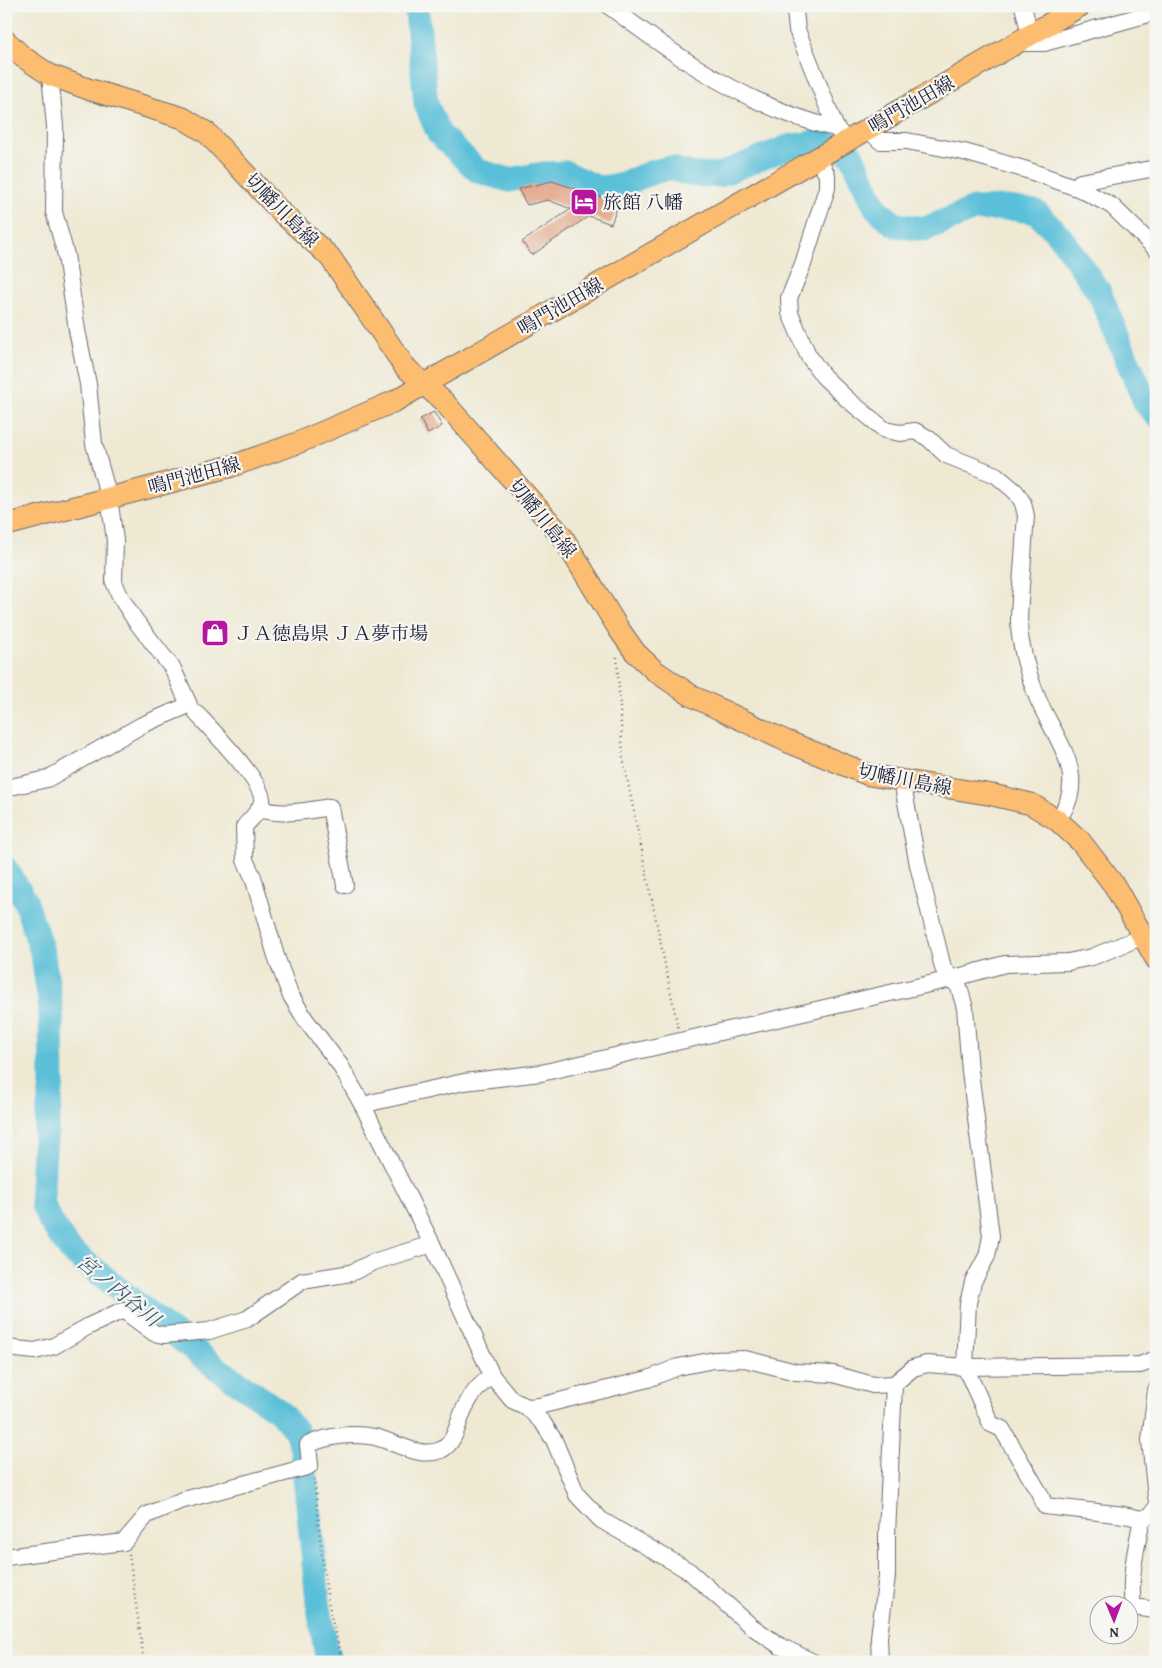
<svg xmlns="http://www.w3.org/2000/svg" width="1162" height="1668" viewBox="0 0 1162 1668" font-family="'Gentium Book Plus','Noto Serif JP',serif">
<rect width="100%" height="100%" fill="#f6f6f2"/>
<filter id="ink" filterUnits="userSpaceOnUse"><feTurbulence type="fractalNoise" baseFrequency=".02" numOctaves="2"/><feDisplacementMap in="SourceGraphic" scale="10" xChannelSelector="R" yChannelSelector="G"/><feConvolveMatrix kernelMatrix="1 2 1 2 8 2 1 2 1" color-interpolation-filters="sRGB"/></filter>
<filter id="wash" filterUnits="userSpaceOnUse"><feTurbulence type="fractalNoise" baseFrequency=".0096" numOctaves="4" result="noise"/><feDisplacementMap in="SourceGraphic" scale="20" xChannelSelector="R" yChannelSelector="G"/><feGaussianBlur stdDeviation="1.12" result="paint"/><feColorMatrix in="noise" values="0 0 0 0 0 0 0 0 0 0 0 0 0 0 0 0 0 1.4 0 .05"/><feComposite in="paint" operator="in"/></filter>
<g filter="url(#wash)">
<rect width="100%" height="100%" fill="#efe9d3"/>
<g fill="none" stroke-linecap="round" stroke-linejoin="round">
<g stroke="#5abfd8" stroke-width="25">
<path d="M414,6L417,12L426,104L439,134L478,171L509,180L543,174L566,173L598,188L619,186L650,173L669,168L694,175H719L788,147L823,141L851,154L876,208L895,225L925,229L974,209L1009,208L1036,212L1060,236L1099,292L1145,402L1156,415"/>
<path d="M6,869L25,900L43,955L51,1009L52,1083L44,1149L42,1188L43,1205L50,1221L70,1250L214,1366L279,1411L296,1431L302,1448L318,1601L326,1651L330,1662"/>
</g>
</g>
<g id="blocks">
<g fill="#e09e7e">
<path d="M552,181L619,203L611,224L589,216L532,255L522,242L571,209L548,200L527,205L518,189Z"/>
<path d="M434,412L442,426L428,434L420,419Z"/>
</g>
</g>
</g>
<g filter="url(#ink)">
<use href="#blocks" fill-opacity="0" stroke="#6a6870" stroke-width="1"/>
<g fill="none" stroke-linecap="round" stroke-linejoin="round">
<defs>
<g id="minor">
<path d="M609,6C665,48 722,89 789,114C805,120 820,125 836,128L847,141"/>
<path d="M797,6L795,11L797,30L836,128"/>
<path d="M1023,6L1030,35"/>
<path d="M1017,43H1044L1156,12"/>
<path d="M868,129L880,141H907L964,152L1027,170L1080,189L1112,206L1156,249"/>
<path d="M818,158L827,175V188L803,264L789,298L790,313L808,355L823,376L847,399L885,430L900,433L915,431L928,438L946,455L996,475L1016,492L1023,503L1026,516C1024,539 1023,562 1021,585C1020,604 1017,623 1021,642C1024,658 1031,682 1037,697C1054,738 1092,777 1057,820"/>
<path d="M1080,189V182L1156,168"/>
<path d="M197,714C210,728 264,783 262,801C261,811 250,819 244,827L245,860L253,877L276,956L290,994L305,1019L340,1065L363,1106L432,1244L492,1376L512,1400L527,1407L543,1423L554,1440L577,1495L601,1520L689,1571L751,1626L780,1646L813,1662"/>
<path d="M902,781L918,865L943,968L959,987L965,1008L970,1071L991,1236L987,1256L973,1282L968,1303L965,1367L991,1424L1002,1429L1040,1494L1045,1506L1124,1515L1142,1519L1151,1515L1156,1508"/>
<path d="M6,788L47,779L142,725L189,705L173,669L135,620L121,598L114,582L115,540L109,498L94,444L88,384L77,330L66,255L54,212L55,126L50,75"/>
<path d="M259,809C284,816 306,811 330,807L345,885"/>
<path d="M363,1106L374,1102L464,1082L541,1073L951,979L1005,964L1068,962L1092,957L1144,936"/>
<path d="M6,1348L35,1351L54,1346L89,1326L123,1310L154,1333L163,1335L209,1331L247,1319L302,1281L351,1273L373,1262L432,1244"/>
<path d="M1156,1390L1150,1440L1156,1497"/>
<path d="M527,1407L539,1406L648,1379L678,1367L714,1360L745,1359L796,1372L833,1374L873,1385L894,1384L913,1368L927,1364L965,1367L1140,1365L1156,1359"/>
<path d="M1142,1519C1136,1549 1129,1577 1133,1607L1156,1610"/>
<path d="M6,1557L124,1542L147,1515L180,1501L307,1467L310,1465L308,1445C328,1435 353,1433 375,1437C396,1442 419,1459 441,1450C456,1443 458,1420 465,1407C471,1395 481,1383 492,1376"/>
<path d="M880,1662L879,1637L887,1576V1534L894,1384"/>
</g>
<g id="major">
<path d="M6,41L23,57L50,75L88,89L183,118L207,133L282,213L330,257L405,367L444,402L562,536L618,628L635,652L655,671L692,696L786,741L869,775L993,795L1031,804L1057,820L1080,841L1114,885L1156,959"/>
<path d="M6,525L232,466L295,444L395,401L868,129L1080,6"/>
</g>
</defs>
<use href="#minor" stroke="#6a6870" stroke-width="18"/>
<use href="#major" stroke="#6a6870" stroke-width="23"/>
<g stroke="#6a6870" stroke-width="2.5" stroke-dasharray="1 4" stroke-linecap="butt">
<path d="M617,657L623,758L678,1028"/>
<path d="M314,1479C321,1540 323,1603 344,1662"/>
<path d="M129,1554L144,1662"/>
</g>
<use href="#minor" stroke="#fff" stroke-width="16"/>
<use href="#major" stroke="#fcbd6f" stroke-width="21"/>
</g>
</g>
<defs>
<symbol id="hotel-square" viewBox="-11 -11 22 22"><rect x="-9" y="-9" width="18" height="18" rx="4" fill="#b5179e" stroke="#f6f6f2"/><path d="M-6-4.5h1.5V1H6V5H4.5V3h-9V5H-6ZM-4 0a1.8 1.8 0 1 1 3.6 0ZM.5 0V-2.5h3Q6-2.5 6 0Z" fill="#fff"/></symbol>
<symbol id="shop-square" viewBox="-11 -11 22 22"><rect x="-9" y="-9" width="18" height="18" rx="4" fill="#b5179e" stroke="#f6f6f2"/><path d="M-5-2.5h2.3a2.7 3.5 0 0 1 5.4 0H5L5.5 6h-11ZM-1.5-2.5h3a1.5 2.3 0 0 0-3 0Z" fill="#fff"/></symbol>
</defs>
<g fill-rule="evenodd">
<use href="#hotel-square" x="568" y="186" width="32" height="32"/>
<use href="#shop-square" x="199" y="617" width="32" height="32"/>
</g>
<g text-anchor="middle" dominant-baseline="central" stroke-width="4.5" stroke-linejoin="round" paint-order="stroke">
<g font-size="19" fill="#22223b" stroke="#f6f6f2">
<text transform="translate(911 104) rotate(-30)">鳴門池田線</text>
<text transform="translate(282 210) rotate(45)">切幡川島線</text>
<text transform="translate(560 306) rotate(-30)">鳴門池田線</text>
<text transform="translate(194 475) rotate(-15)">鳴門池田線</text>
<text transform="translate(543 518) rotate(51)">切幡川島線</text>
<text transform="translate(905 779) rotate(11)">切幡川島線</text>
</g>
<g font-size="19" fill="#22223b" stroke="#f6f6f2" text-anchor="start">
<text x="603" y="202">旅館 八幡</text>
<text x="234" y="633">ＪＡ徳島県 ＪＡ夢市場</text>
</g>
<g font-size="20" font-style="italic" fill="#365972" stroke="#f6f6f2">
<text transform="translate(119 1290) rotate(39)">宮ノ内谷川</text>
</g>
</g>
<rect width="1162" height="1668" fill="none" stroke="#f6f6f2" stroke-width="25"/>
<g transform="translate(1114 1620) rotate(179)"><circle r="24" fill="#f6f6f2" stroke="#a1a1a9"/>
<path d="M0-4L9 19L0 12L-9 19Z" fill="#b5179e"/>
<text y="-8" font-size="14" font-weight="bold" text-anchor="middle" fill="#22223b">N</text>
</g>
</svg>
